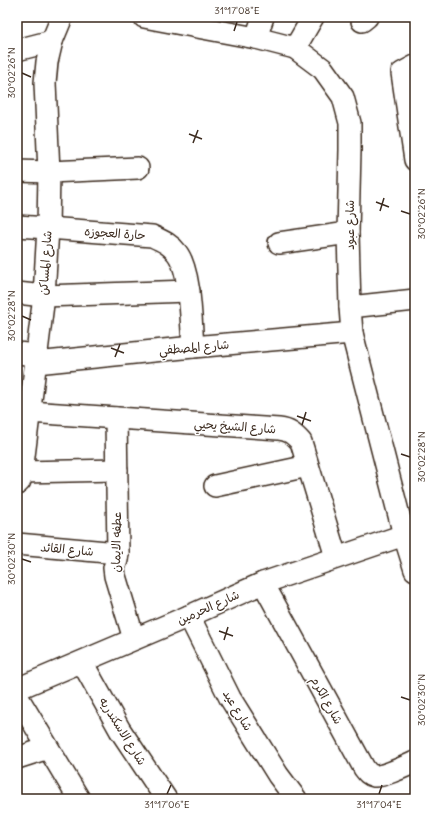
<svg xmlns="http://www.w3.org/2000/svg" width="432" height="816" viewBox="0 0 432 816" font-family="Delius,'Playpen Sans Arabic',sans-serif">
<rect width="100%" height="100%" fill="#fff"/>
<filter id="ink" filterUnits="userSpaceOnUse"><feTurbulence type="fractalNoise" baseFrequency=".025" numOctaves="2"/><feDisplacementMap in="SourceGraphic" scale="8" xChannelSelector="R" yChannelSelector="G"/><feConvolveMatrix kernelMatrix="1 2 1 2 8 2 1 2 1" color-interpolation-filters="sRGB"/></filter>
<g filter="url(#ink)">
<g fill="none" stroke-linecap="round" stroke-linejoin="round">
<defs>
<g id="street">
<path d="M144,17L256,38L295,48L323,69L343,97L350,123V150L348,233L350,307L352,333L404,535L415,570"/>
<path d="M362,21L367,17"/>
<path d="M256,38L263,17"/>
<path d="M295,48L313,17"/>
<path d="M17,50L52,41"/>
<path d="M415,66L402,73L415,160"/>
<path d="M17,171L49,172L138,168"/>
<path d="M17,226L48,228L152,236C163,241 170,244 177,253C191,271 191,323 193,347"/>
<path d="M279,243L348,233"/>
<path d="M17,293L44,296L189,291"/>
<path d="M350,307L415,300"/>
<path d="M17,353L37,355"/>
<path d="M36,363L193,347L352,333"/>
<path d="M17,411L29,412L279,429C289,430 294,434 301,442L336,557"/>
<path d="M116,418L118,553L117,560L114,568L115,576L134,639"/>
<path d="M22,472L117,470"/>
<path d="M17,484L20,481L22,472L44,296L48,228L49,172L45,83L47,62L52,41L62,17"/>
<path d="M215,486L308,466"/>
<path d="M17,544L118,553"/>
<path d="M263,583L364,768C367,772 369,775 374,776C383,777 406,766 415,762"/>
<path d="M189,616L230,698L278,775L296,799"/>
<path d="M82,662L120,730L166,799"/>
<path d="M17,689L189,616L263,583L404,535"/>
<path d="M17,696L79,799"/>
<path d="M17,758L48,748"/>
</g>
</defs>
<use href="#street" stroke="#3b2a1e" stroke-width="24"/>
<use href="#street" stroke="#fff" stroke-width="21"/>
</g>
</g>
<path fill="none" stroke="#3b2a1e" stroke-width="1.5" d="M234,31L237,22M22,73L31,77M189,134L202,139M193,143L198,130M376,202L389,207M380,211L384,198M401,211L410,214M22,316L31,320M111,348L124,353M115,357L120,344M297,416L311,421M302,425L306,412M401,454L410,457M22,559L31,562M219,631L233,636M224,640L228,627M401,697L410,700M167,794L171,785M379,794L382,785"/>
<g text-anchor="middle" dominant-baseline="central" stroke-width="3" stroke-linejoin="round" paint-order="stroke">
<g font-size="12" fill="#3b2a1e" stroke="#fff">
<text transform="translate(349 225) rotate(-90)">شارع عبود</text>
<text transform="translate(115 233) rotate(4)">حارة العجوزه</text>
<text transform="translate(45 263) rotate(-86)">شارع المساكن</text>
<text transform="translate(194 347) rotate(-5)">شارع المصطفي</text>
<text transform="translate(235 426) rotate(4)">شارع الشيخ يحيي</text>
<text transform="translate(116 542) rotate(-89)">عطفه الايمان</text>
<text transform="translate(67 549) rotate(5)">شارع القائد</text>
<text transform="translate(208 607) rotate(-24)">شارع الحرمين</text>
<text transform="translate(327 700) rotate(61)">شارع الكرم</text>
<text transform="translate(238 710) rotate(59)">شارع عيد</text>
<text transform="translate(123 731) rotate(58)">شارع الاسكندريه</text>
</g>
</g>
<rect width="432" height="816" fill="none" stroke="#fff" stroke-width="44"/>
<rect x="22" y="22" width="388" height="772" fill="none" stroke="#3b2a1e" stroke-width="1.5"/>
<g font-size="10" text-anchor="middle" fill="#3b2a1e">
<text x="237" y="14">31°17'08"E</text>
<text transform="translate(11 73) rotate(-90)" y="4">30°02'26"N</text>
<text transform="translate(421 214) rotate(-90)" y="4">30°02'26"N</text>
<text transform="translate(11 316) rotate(-90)" y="4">30°02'28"N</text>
<text transform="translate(421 457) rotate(-90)" y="4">30°02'28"N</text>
<text transform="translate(11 559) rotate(-90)" y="4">30°02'30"N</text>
<text transform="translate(421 700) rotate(-90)" y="4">30°02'30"N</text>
<text x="167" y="808">31°17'06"E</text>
<text x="379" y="808">31°17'04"E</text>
</g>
</svg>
